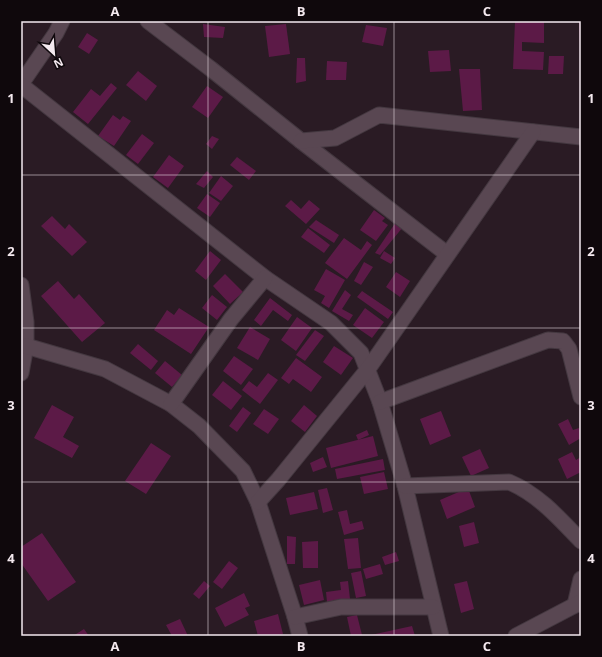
<svg xmlns="http://www.w3.org/2000/svg" width="602" height="657" viewBox="0 0 602 657" font-family="'Open Sans',sans-serif">
<rect width="100%" height="100%" fill="#2a1b24"/>
<g fill="#5c1a47">
<path d="M515,21L544,22V43L522,42V51L544,52L543,70L513,69Z"/>
<path d="M581,22V45H580L579,23Z"/>
<path d="M203,24L225,27L223,38L204,37Z"/>
<path d="M286,24L290,54L269,57L265,26Z"/>
<path d="M366,25L387,28L383,46L362,42Z"/>
<path d="M87,33L98,40L89,54L78,47Z"/>
<path d="M449,50L451,71L430,72L428,51Z"/>
<path d="M549,56H564L563,74H548Z"/>
<path d="M297,58H305L306,81L296,83Z"/>
<path d="M327,61L347,62L346,80H326Z"/>
<path d="M459,69H480L482,110L463,111Z"/>
<path d="M138,71L157,86L146,101L126,85Z"/>
<path d="M111,83L117,88L88,124L73,112L91,89L100,96Z"/>
<path d="M207,86L223,97L208,118L192,107Z"/>
<path d="M113,115L120,120L123,116L131,121L114,146L98,136Z"/>
<path d="M142,134L154,143L138,164L126,155Z"/>
<path d="M212,136L219,139L212,149L206,144Z"/>
<path d="M169,155L184,166L168,188L153,177Z"/>
<path d="M237,157L256,171L249,180L230,165Z"/>
<path d="M207,171L213,177L204,188L196,184Z"/>
<path d="M221,176L233,186L221,201L209,193Z"/>
<path d="M207,194L220,203L210,217L197,208Z"/>
<path d="M291,200L301,209L309,200L320,209L306,224L285,206Z"/>
<path d="M374,210L385,218L382,221L388,225L376,241L360,230Z"/>
<path d="M52,216L65,229L69,224L87,242L72,256L41,226Z"/>
<path d="M316,220L339,235L334,243L309,227Z"/>
<path d="M396,222L403,227L380,255L375,253Z"/>
<path d="M308,228L330,245L324,253L301,237Z"/>
<path d="M344,238L361,250L367,241L372,245L347,279L325,263Z"/>
<path d="M210,251L221,260L206,280L195,271Z"/>
<path d="M384,251L395,258L391,264L380,258Z"/>
<path d="M364,262L373,267L361,285L354,281Z"/>
<path d="M326,269L345,280L329,308L321,303L325,296L314,290Z"/>
<path d="M396,272L410,281L400,297L386,287Z"/>
<path d="M225,274L243,292L230,304L213,286Z"/>
<path d="M58,281L74,299L79,294L105,323L82,342L41,296Z"/>
<path d="M345,290L351,295L342,309L353,315L349,321L332,311Z"/>
<path d="M362,291L393,312L388,319L357,297Z"/>
<path d="M212,295L227,307L217,320L202,308Z"/>
<path d="M270,298L292,315L288,321L273,310L261,326L254,320Z"/>
<path d="M179,308L209,327L191,354L154,330L167,310L174,315Z"/>
<path d="M365,308L384,322L372,338L353,325Z"/>
<path d="M297,317L312,328L296,351L281,340Z"/>
<path d="M250,327L270,339L258,360L237,348Z"/>
<path d="M315,330L324,336L305,361L296,355Z"/>
<path d="M138,344L158,361L151,370L130,353Z"/>
<path d="M334,346L353,358L341,375L323,362Z"/>
<path d="M234,356L253,369L241,385L223,371Z"/>
<path d="M296,358L322,377L311,392L293,379L289,384L281,378Z"/>
<path d="M165,361L182,375L172,387L155,373Z"/>
<path d="M268,373L278,380L260,404L242,390L249,381L257,387Z"/>
<path d="M223,381L242,396L231,410L212,395Z"/>
<path d="M52,405L74,417L63,437L79,446L72,458L34,438Z"/>
<path d="M304,405L317,416L305,432L291,421Z"/>
<path d="M243,407L251,413L237,432L229,426Z"/>
<path d="M264,409L279,419L268,434L253,424Z"/>
<path d="M441,411L451,436L430,445L420,419Z"/>
<path d="M568,419L573,430L579,428L581,432V438L569,445L558,424Z"/>
<path d="M367,430L369,435L358,440L356,435Z"/>
<path d="M373,436L378,456L331,468L326,448Z"/>
<path d="M151,443L171,456L146,494L125,481Z"/>
<path d="M480,449L489,468L471,476L462,457Z"/>
<path d="M572,452L576,460L581,457V472L567,479L558,459Z"/>
<path d="M323,457L327,467L313,472L310,463Z"/>
<path d="M383,459L385,470L337,479L335,469Z"/>
<path d="M384,472L388,489L364,494L360,477Z"/>
<path d="M327,488L333,510L323,513L318,490Z"/>
<path d="M468,488L475,507L447,519L440,500Z"/>
<path d="M314,492L318,509L290,515L286,498Z"/>
<path d="M347,510L350,524L362,521L364,529L344,535L338,512Z"/>
<path d="M474,522L479,543L464,547L459,526Z"/>
<path d="M42,533L76,582L48,601L21,563V547Z"/>
<path d="M287,536L296,537L295,564H287Z"/>
<path d="M358,538L361,568L348,569L344,539Z"/>
<path d="M318,541V568H303L302,542Z"/>
<path d="M396,552L399,561L385,565L382,557Z"/>
<path d="M229,561L238,568L222,589L213,582Z"/>
<path d="M380,564L383,574L366,579L363,569Z"/>
<path d="M361,571L366,596L356,598L351,573Z"/>
<path d="M320,580L324,600L304,605L299,585Z"/>
<path d="M204,581L210,586L199,599L193,594Z"/>
<path d="M348,581L350,599L327,602L326,592L341,590L340,582Z"/>
<path d="M467,581L474,609L461,613L454,584Z"/>
<path d="M244,593L250,606L245,608L249,615L225,627L215,608Z"/>
<path d="M278,614L283,634L275,636H258L254,621Z"/>
<path d="M357,615L362,635L351,636L347,617Z"/>
<path d="M180,619L188,636H172L166,625Z"/>
<path d="M412,626L415,636H371V635Z"/>
<path d="M84,629L89,636H73Z"/>
</g>
<g fill="none" stroke-linecap="round" stroke-linejoin="round">
<defs>
<g id="minor">
<path d="M148,21L211,69L301,141L447,254"/>
<path d="M21,84L56,33L62,21"/>
<path d="M21,85L265,278L331,323L361,353L380,402L405,486L441,636"/>
<path d="M301,141L335,138L379,115L581,137"/>
<path d="M21,285L26,322V346L21,373"/>
<path d="M26,346L105,369L171,404L199,426L243,471L258,502L295,617L300,636"/>
<path d="M380,402L548,340L563,341L569,349L581,397"/>
<path d="M171,404L231,319L265,278"/>
<path d="M405,486L509,482C538,494 560,519 581,541"/>
<path d="M258,502L278,480L368,369L533,132"/>
<path d="M575,605L581,579"/>
<path d="M295,617L341,607H433"/>
<path d="M516,636L581,602"/>
</g>
</defs>
<use href="#minor" stroke="#443840" stroke-width="17"/>
<use href="#minor" stroke="#594752" stroke-width="15"/>
</g>
<path fill="none" stroke="#f4e9ef" stroke-width="1" stroke-opacity="0.55" d="M208,21V636M394,21V636M21,175H581M21,328H581M21,482H581"/>
<rect width="602" height="657" fill="none" stroke="#0f080c" stroke-width="44"/>
<g transform="translate(54 54) rotate(154)" stroke="#0f080c" stroke-width="3" paint-order="stroke">
<path d="M0-3L7 15L0 10L-7 15Z" fill="#f4e9ef"/>
<text y="-6" font-size="11" font-weight="bold" text-anchor="middle" fill="#f4e9ef">N</text>
</g>
<rect x="22" y="22" width="558" height="613" fill="none" stroke="#f4e9ef" stroke-width="1.5"/>
<g font-size="13" text-anchor="middle" font-weight="bold" fill="#f4e9ef">
<text x="115" y="16">A</text>
<text x="301" y="16">B</text>
<text x="487" y="16">C</text>
<text x="11" y="103">1</text>
<text x="591" y="103">1</text>
<text x="11" y="256">2</text>
<text x="591" y="256">2</text>
<text x="11" y="410">3</text>
<text x="591" y="410">3</text>
<text x="11" y="563">4</text>
<text x="591" y="563">4</text>
<text x="115" y="651">A</text>
<text x="301" y="651">B</text>
<text x="487" y="651">C</text>
</g>
</svg>
